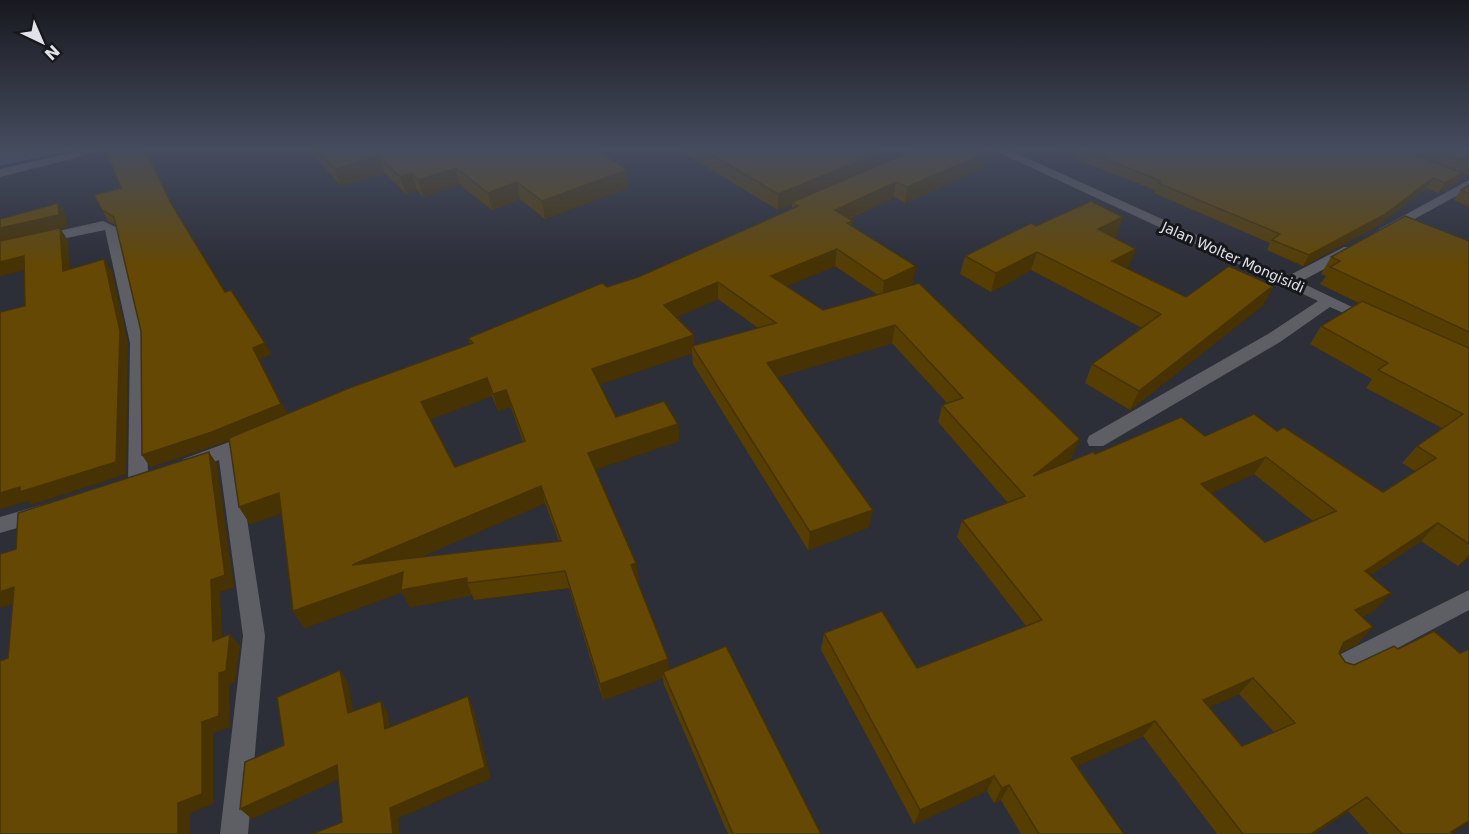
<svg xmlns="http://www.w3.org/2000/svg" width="1469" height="834" viewBox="0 0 1469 834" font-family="'DejaVu Sans',sans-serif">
<rect width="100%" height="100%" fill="#2c2e38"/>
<path fill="#44518d" d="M0,149H76L0,166Z"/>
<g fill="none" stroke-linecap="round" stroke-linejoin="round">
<g fill="#5e5f64" fill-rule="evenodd">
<path d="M87,149H110L0,177V169Z"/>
<path d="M991,149H1007L1288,276L1344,247H1354V253L1300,282L1377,319L1369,324L1363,322L1330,307L1280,342L1103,446H1089L1087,441L1089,436L1268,334L1318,301Z"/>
<path d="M1469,180V189L1391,232H1381L1379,229Z"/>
<path d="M103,221L118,228L146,343L148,482L145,487L138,489L131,487L128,482L130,343L105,230L0,252V244Z"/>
<path d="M251,434L258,436L260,441L258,446L237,454L265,636L248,834H220L243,636L219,460L190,471L183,469L180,464L183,459Z"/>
<path d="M41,505L48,507L51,513L48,519L0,533V517Z"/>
<path d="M1469,590V610L1345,676L1337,679L1329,676L1325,668L1329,660Z"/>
</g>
</g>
<g fill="#563e03" fill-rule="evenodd">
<path d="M307,149H596L629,187L545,219L520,199L492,210L460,185L423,197L417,190L406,194L384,173L341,186Z"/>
<path d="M677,149H983L985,167L905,203L894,197L849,219L852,226L913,283L901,289L1072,457L1064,464L1095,454L1205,436L1277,431L1383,492L1415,471L1402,463L1417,446L1442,428L1366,388L1372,379L1310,344L1321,326L1359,303L1320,284L1326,276L1321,274L1331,257L1469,241V557L1458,566L1421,541L1370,575L1375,610L1361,617L1373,627L1357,644L1339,653L1453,834H1369L1348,811L1314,834H1217L1143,736L1077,766L1124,834H1021L1001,800L994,803L987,791L914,824L821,650L824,633L917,668L1026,626L957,537L962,520L1008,503L938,422L942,405L947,403L892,343L777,377L869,527L808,550L693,364L692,353L600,384L616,417L678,424L679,441L595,469L639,580L637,581L669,669L821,834H728L664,685L663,678L603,700L569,588L474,600L472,595L410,607L402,592L304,628L293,611L281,513L250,524L239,507L229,440L150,467L141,331L116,225L108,221L102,210L174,208L225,292L271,354L259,359L287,414L470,344L468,338L638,277L792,208V204L778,210ZM835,266L878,295L823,310L786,286ZM718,299L758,328L694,346V335L676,317ZM492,396L498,411L511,407L523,442L455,467L430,419ZM1254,474L1313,521L1265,542L1211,493ZM545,503L559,541L420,557ZM1239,694L1274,732L1242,746L1209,707Z"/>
<path d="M1044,149H1469V175L1430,161L1463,173L1457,183L1438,193L1426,188L1377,226L1303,266L1267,250L1270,243L1154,193L1155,190L1053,150L1049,152Z"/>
<path d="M1469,185V207L1454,200L1461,190Z"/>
<path d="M1036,226L1117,235L1113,237L1136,249L1128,267L1126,268L1186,297L1273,286L1263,305L1130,410L1085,383L1092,364L1142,328L1031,270L991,292L960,274L965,256Z"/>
</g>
<g fill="#463202">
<path d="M889,149H923L792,202V204L778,210V194Z"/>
<path d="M988,152L985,167L905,203L907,187Z"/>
<path d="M379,156L384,173L341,186L335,169Z"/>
<path d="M456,168L460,185L423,197L418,180Z"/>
<path d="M627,170L629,187L545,219L542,201Z"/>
<path d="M412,173L417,190L406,194L400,177Z"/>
<path d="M1463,173L1457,183L1438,193L1445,183Z"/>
<path d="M1433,178L1426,188L1377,226L1303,266L1309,255Z"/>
<path d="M517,182L520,199L492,210L488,193Z"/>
<path d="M896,182L894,197L833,226L835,210Z"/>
<path d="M58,203L66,215L67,227L60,228L68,240L71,283L0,242V228Z"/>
<path d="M1123,217L1117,235L1091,247L1098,229Z"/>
<path d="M837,249L835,266L770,293L771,276Z"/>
<path d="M1136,249L1128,267L1105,280L1112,261Z"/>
<path d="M1037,252L1031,270L991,292L996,273Z"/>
<path d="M24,256L33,268L0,276V262Z"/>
<path d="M104,259L112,271L128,343L126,474L31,505L28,501L0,509V493L20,487Z"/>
<path d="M916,266L913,283L882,298L884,281Z"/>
<path d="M718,282V299L665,322L664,305Z"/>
<path d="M1273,286L1263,305L1130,410L1139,391Z"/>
<path d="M895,325L892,343L766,380L767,363Z"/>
<path d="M694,335V350L692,346V353L595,386L592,369Z"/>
<path d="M265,343L271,354L259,359L288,415L219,444L150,467L142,455L253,348Z"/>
<path d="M487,378L492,396L428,420L421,402Z"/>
<path d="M506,390L511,407L498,411L493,394Z"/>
<path d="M678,424L679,441L591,471L588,453Z"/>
<path d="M1080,439L1072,457L1027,493L1033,476Z"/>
<path d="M209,452L217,464L234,587L220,592L223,652L213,641L211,580Z"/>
<path d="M1266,457L1254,474L1191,502L1201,484Z"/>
<path d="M541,486L545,503L361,582L352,565Z"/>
<path d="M279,493L289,511L250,524L239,507Z"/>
<path d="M873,510L869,527L808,550L810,532Z"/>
<path d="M1438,523L1421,541L1350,588L1365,571Z"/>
<path d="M1469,555V557L1458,566Z"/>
<path d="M636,563L639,580L634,582L631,565Z"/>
<path d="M403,572L467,578V583L472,595L410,607L402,592L304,628L293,611Z"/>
<path d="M14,587L27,599L0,608V592Z"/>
<path d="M1391,593L1375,610L1339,627L1355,610Z"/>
<path d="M1373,627L1357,644L1328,658L1344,642Z"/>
<path d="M230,634L240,646L235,682L229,685L230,727L213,733V804L190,813V834H178V803L202,722L219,673Z"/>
<path d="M668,659L670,676L663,672V678L603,700L600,684Z"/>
<path d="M340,670L348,683L356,725L348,713Z"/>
<path d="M1253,678L1239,694L1190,715L1203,700Z"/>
<path d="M468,696L473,708L491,778L398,818L400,834H393L390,808Z"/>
<path d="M381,701L388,713L392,741L385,729Z"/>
<path d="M1155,721L1143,736L1062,773L1071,758Z"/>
<path d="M337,765L346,776L252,819L240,809Z"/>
<path d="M994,776L987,791L914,824L920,810Z"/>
<path d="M1009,785L1001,800L994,803L1002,788Z"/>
<path d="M1367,797L1348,811L1314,834H1311Z"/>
</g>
<g fill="#644803" stroke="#463202" stroke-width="1.5" fill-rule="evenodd">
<path d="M105,149H145L172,205L225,292L231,290L265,343L253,348L281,404L212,432L142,455L141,331L114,217L102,210L94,195L121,188Z"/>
<path d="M316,149H596L627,170L542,201L517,182L488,193L456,168L418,180L412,173L400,177L379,156L335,169Z"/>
<path d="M702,149H889L778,194Z"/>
<path d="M917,149H983L988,152L907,187L896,182L835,210L853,221L847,223L916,266L884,281L837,249L771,276L823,310L919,283L1080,439L1033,476L1093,452L1095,454L1181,417L1205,436L1254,414L1277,431L1284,427L1383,492L1436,458L1417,446L1463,414L1378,370L1388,363L1321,326L1362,301L1469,348V544L1438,523L1365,571L1391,593L1355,610L1373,627L1344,642L1339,653L1345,662L1354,665L1394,646L1398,649L1434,631L1460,653L1469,649V821L1451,832L1453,834H1402L1367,797L1311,834H1243L1155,721L1071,758L1124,834H1039L1009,785L1002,788L994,776L920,810L824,633L882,611L917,668L1042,620L962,520L1025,496L942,405L963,398L895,325L767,363L873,510L810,532L692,346L776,323L718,282L664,305L694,335L592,369L616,417L664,401L678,424L588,453L636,563L631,565L668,659L600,684L565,571L467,583V578L401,590L403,572L293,611L279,493L239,507L229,438L349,388L473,343L468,338L602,283L607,287L638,277L798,206L792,202ZM487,378L493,394L506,390L525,441L455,467L421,402ZM1266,457L1336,511L1265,542L1201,484ZM541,486L561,541L352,565ZM1253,678L1295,723L1242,746L1203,700Z"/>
<path d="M1081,149H1399L1463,173L1445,183L1433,178L1384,215L1309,255L1272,240L1280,234L1158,183L1161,181Z"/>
<path d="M1432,149H1469V162Z"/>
<path d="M1469,185V193L1461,190Z"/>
<path d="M1091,201L1123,217L1098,229L1136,249L1112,261L1186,297L1229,266L1273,286L1139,391L1092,364L1161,314L1037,252L996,273L965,256L1031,223L1036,226Z"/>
<path d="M58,203L59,215L0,228V219Z"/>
<path d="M1405,216L1469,241V332L1330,267L1340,261L1331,257Z"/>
<path d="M60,228L63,271L104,259L120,331L116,462L20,492V487L0,493V312L25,306L24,256L0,262V241Z"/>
<path d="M209,452L225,575L211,580L213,641L230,634L226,671L219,673V716L202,722V794L178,803V834H0V661L8,658L14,587L0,592V554L16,549L18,513Z"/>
<path d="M726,646L821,834H733L663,672Z"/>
<path d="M340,670L348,713L381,701L385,729L468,696L485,767L390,808L393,834H312L342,822L337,765L240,809L245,762L284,745L277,697Z"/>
</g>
<linearGradient id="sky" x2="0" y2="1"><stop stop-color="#18191f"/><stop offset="0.56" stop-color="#454c5e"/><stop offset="1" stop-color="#454c5e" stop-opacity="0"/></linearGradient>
<rect width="1469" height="266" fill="url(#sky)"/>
<g text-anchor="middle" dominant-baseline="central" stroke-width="6" stroke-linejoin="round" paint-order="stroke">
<g font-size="14" fill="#e1e3ea" stroke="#16171b">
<text transform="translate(1233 257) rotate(24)">Jalan Wolter Mongisidi</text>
</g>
</g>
<g transform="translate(42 42) rotate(136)" stroke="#16171b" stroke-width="4.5" paint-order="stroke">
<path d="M0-4.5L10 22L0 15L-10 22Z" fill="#e1e3ea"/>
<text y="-9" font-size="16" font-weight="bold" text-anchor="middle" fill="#e1e3ea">N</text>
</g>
</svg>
